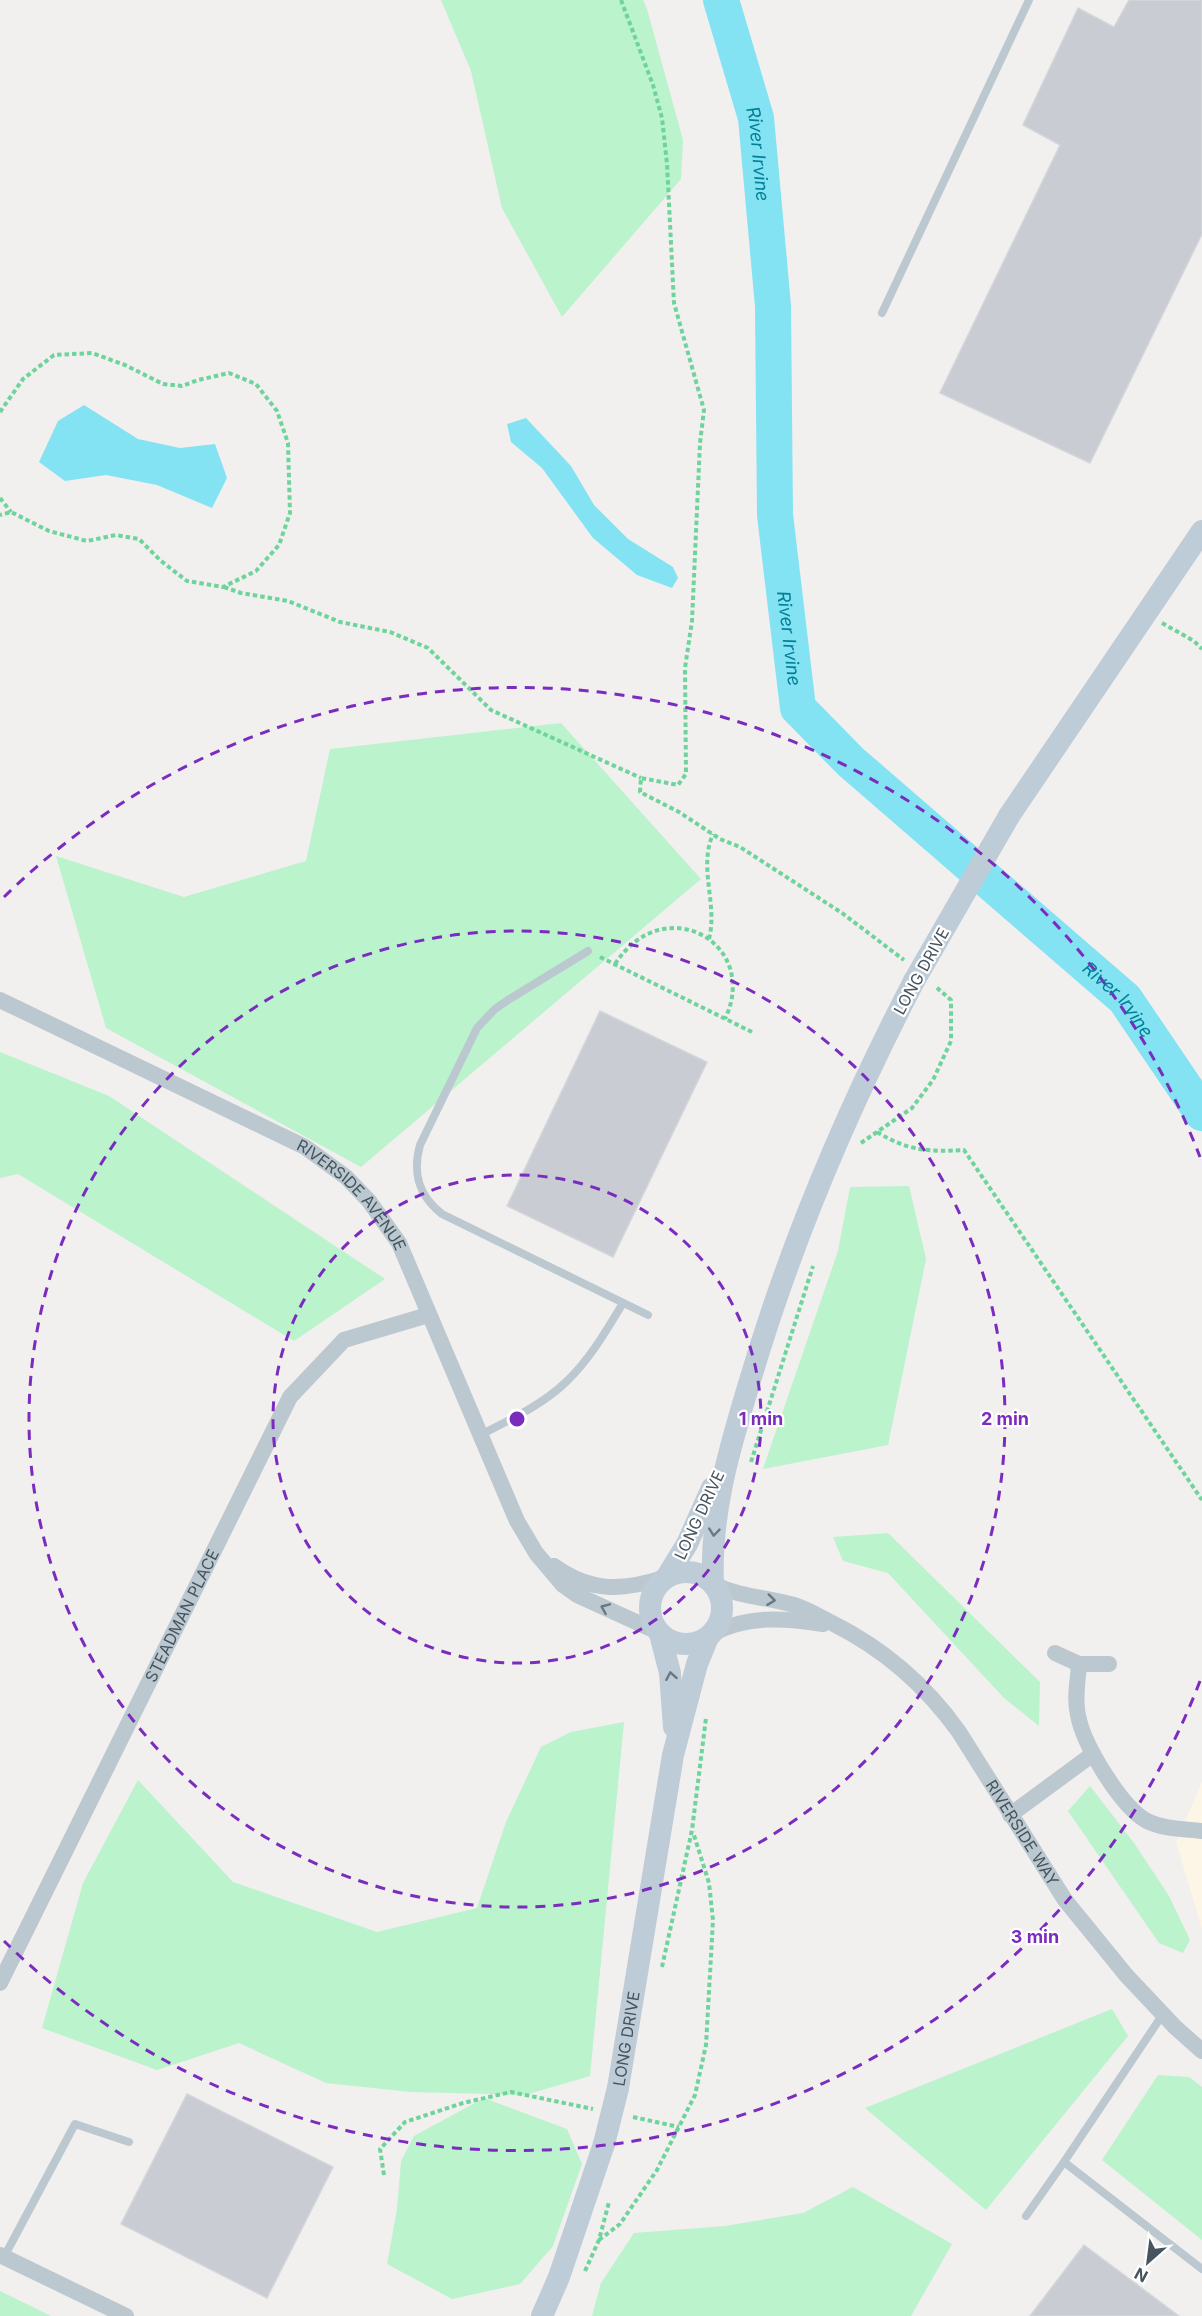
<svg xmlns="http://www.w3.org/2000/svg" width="1202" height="2316" viewBox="0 0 1202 2316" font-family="Inter,sans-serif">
<rect width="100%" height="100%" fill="#f2efef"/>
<path fill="#fdf6e7" d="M1202,1782V1929L1176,1842Z"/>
<g fill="#baf3cc">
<path d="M441,0H643L647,9L683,140L681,179L562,317L502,208L471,71Z"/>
<path d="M561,723L701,879L361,1167L106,1028L56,856L184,897L306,861L330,749Z"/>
<path d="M0,1052L109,1096L385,1279L294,1341L18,1174L0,1178Z"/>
<path d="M909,1186L926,1259L888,1445L763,1469L838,1251L850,1187Z"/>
<path d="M888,1533L1040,1682L1039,1726L1004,1698L888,1573L843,1561L833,1537Z"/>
<path d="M624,1722L590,2076L525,2095L411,2092L326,2083L239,2043L157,2070L42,2028L83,1883L138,1780L233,1882L377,1932L477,1908L506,1822L541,1747L571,1732Z"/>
<path d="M1090,1786L1134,1843L1169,1896L1190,1940L1183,1953L1159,1943L1068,1811Z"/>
<path d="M1112,2009L1128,2036L986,2210L865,2108Z"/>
<path d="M1158,2075L1189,2077L1202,2087V2240L1102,2160Z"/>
<path d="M484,2098L567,2129L582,2164L553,2246L520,2284L452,2299L387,2264L397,2209L401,2161L414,2136Z"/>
<path d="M853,2187L952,2244L911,2316H592L601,2283L634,2233L725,2226L803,2213Z"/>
<path d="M0,2291L51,2316H0Z"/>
</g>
<g fill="#83e3f3">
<path d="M84,405L138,439L180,448L215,444L227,478L212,508L157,485L106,475L65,481L39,462L58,421Z"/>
<path d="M526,418L571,466L594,505L628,539L673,567L678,578L672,588L637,575L593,538L542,468L511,442L507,424Z"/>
</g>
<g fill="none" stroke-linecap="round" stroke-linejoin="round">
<path stroke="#83e3f3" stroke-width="36" id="s1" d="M721,0L756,118L773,306L775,515L798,708L851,762L1125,999L1202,1113"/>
</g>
<g fill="#c9ccd2" stroke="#d3d6db" stroke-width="1.5">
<path d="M1129,0H1202V234L1090,463L940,393L1060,145L1023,125L1078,8L1114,27Z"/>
<path d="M600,1011L707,1062L613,1257L507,1206Z"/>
<path d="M187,2094L333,2167L267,2298L121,2224Z"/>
<path d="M1084,2245L1179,2316H1030Z"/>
</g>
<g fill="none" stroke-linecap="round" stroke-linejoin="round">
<g stroke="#6fd49c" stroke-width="4" stroke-dasharray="4.5 3" stroke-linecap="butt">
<path d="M621,0L653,85L662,118L667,164L674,303L704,410L700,443L692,621L685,668L686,774L678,785L641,778L640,792L679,812L720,839L740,847L842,913L904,960"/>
<path d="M0,412L23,379L54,355L92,353L125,365L163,384L182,386L198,380L229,373L256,384L277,411L288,443L290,513L279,545L256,571L223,587L187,581L161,561L139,539L116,535L87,541L49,531L11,512L0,515"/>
<path d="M0,498L11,512"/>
<path d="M224,587L241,593L288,601L340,622L390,632L428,648L491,710L641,778"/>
<path d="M1162,623L1194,641L1202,649"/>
<path d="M709,939C718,904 698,868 713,834"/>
<path d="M600,957L752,1032"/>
<path d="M615,964C664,889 761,943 725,1019"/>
<path d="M877,1132C908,1151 929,1152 964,1150L1202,1500"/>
<path d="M861,1143L912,1108L933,1080L951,1041V1000L935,986"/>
<path d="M751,1462L813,1266"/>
<path d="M662,1967L692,1830L706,1718"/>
<path d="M633,2117L679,2127"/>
<path d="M384,2175L380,2149L405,2122L463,2103L511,2092L593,2109"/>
<path d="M599,2240L620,2224L657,2170L695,2095L706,2045L713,1920L709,1883L693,1832"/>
<path d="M585,2271L599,2240L609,2202"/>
</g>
<g stroke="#bbc8cf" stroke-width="8">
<path d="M882,313L1029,0"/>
<path d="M588,951L508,1000L495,1009L477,1028L420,1145C412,1174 419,1196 442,1214L648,1315"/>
<path d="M480,1435C510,1420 542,1405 566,1382C590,1359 606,1331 623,1303"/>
<path d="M1163,2014L1064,2162L1202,2269"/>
<path d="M1026,2216L1064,2162"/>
<path d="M4,2257L75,2124L129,2142"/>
</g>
<g stroke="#bbc8cf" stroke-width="16">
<path id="s2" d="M0,1000L305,1147L346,1177L369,1201L399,1243L517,1521L536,1553L563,1585L577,1595L658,1632"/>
<path d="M554,1566C592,1593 623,1591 666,1577"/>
<path id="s3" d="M715,1585C741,1597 767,1597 794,1605C807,1609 820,1617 832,1623C884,1649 925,1684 959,1732L1065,1900L1126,1975L1175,2027L1202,2051"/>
<path d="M712,1634C747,1615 785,1618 823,1624"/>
<path d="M1055,1653L1079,1664H1109"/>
<path d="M1079,1664C1078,1681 1074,1698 1078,1715C1083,1744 1121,1807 1147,1821C1163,1829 1185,1829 1202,1831"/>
<path d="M1010,1815L1093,1754"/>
<path id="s4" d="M0,1983L290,1397L344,1340L428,1315"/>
<path d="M0,2255L126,2316"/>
</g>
<g stroke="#beccd8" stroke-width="22">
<path d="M1009,816L1202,531"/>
<circle cx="686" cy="1608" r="36"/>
<path d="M668,1575L687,1544L712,1488"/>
<path d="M713,1584C710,1514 729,1450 749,1384C790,1244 847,1110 914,981"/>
<path d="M660,1634L670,1673L674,1727"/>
<path id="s5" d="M618,2088L673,1755L697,1664L708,1637"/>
<path d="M542,2316L559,2277L604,2144"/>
</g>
<g stroke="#beccd8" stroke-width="22">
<path d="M914,981L1009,816"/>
<path d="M604,2144L618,2088"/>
</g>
</g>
<defs><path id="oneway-chevron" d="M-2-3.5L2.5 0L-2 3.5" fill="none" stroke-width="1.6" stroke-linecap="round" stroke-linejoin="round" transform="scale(1.5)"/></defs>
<g stroke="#697883">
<use href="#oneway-chevron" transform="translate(714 1532) rotate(96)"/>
<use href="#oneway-chevron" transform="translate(671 1676) rotate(-100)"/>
</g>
<g stroke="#687780">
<use href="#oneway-chevron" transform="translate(771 1600) rotate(7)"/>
<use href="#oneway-chevron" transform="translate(605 1608) rotate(-157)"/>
</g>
<g fill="none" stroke="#7b2cbf" stroke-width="3" stroke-dasharray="10 8">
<circle cx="517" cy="1419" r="244"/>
<circle cx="517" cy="1419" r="488"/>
<path d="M1200 1681A732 732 0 0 1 4 1941M4 897A732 732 0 0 1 1200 1157"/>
</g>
<g text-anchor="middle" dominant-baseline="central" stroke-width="4.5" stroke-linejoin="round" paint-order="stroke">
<g font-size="16" fill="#45545e" stroke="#fff">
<text transform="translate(921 971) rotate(-61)">LONG DRIVE</text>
<text stroke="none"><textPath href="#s2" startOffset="406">RIVERSIDE AVENUE</textPath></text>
<text transform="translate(699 1515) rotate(-65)">LONG DRIVE</text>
<text stroke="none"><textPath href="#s4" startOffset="410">STEADMAN PLACE</textPath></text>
<text stroke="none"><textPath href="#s3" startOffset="412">RIVERSIDE WAY</textPath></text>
<text stroke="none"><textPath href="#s5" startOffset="50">LONG DRIVE</textPath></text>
</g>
<g font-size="18" font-style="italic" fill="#037f96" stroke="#fff">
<text stroke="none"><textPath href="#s1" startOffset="159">River Irvine</textPath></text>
<text stroke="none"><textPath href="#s1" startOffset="645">River Irvine</textPath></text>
<text stroke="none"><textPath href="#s1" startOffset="1149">River Irvine</textPath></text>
</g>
</g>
<circle cx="517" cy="1419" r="9" fill="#7b2cbf" stroke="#fff" stroke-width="3"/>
<g font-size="18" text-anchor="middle" font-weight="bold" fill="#7b2cbf" stroke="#fff" stroke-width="4.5" stroke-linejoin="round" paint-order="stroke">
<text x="761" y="1425">1 min</text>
<text x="1005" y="1425">2 min</text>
<text x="1035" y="1943">3 min</text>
</g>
<g transform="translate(1148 2262) rotate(208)" stroke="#ffffff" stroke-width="4.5" paint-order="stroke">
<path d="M0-4.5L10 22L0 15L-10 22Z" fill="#45545e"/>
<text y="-9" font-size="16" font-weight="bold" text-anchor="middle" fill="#45545e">N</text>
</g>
</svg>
